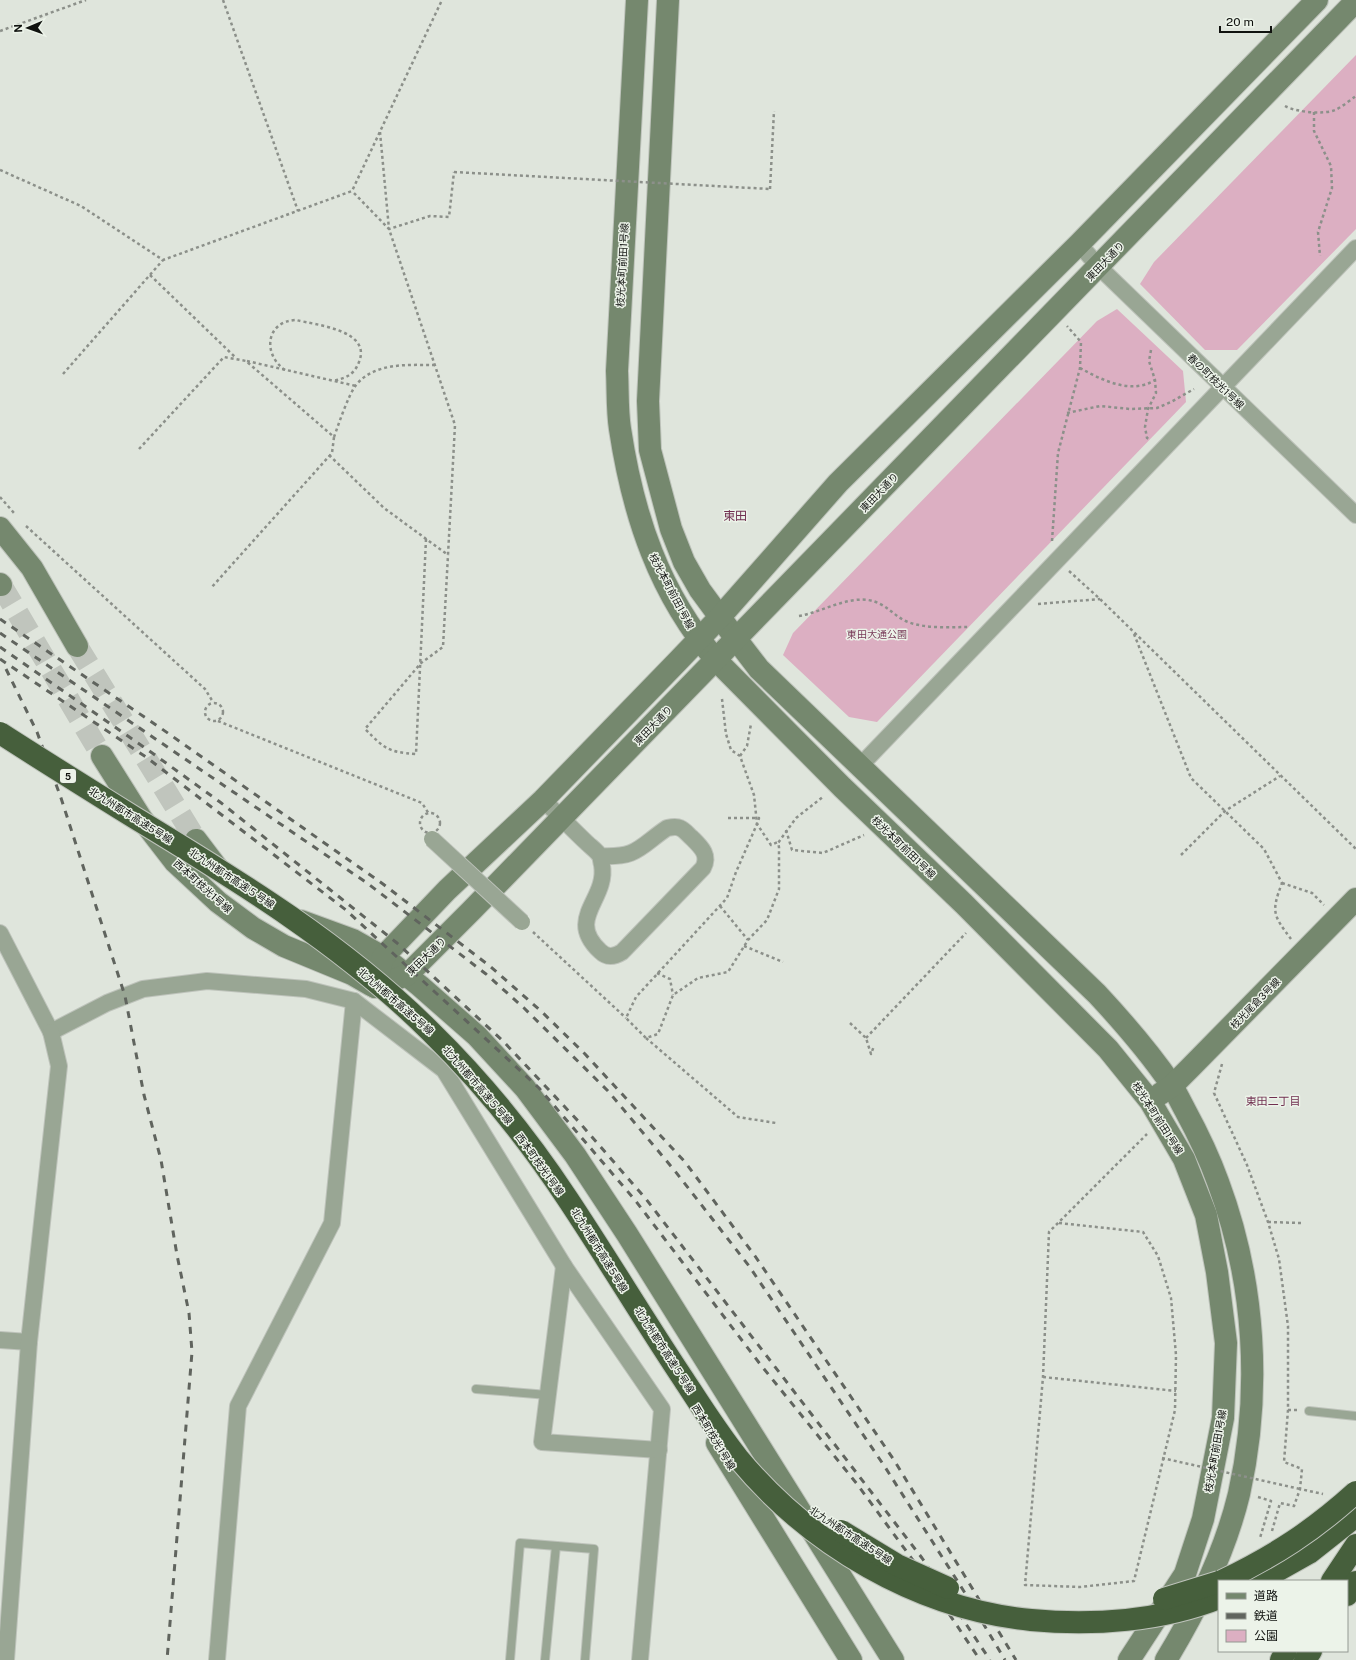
<svg xmlns="http://www.w3.org/2000/svg" width="1356" height="1660" viewBox="0 0 1356 1660" font-family="'Public Sans','Noto Sans JP',sans-serif">
<rect width="100%" height="100%" fill="#dfe5dc"/>
<g fill="#dcafc2">
<path d="M1356,55V229L1237,350H1205L1140,284L1154,262Z"/>
<path d="M1117,309L1183,371L1186,402L877,722L849,717L783,655L793,633L1097,321Z"/>
</g>
<g fill="none" stroke-linecap="round" stroke-linejoin="round">
<g stroke="#c0c5bd" stroke-width="22" stroke-dasharray="22 11" stroke-linecap="butt">
<path d="M1,585L102,756"/>
<path d="M77,646L196,840"/>
</g>
<defs>
<g id="lane">
<path d="M476,1389L548,1395"/>
<path d="M1309,1411L1356,1416"/>
<path d="M510,1660L520,1543L594,1549L585,1660"/>
<path d="M545,1660L556,1546"/>
</g>
<g id="street">
<path d="M1079,244L1099,267L1356,515"/>
<path d="M860,766L1356,248"/>
<path d="M543,800C558,814 572,829 587,843C591,847 597,851 600,856C601,858 601,862 602,865C608,900 565,918 600,951C607,958 614,957 622,952L703,868C710,855 701,847 692,838C688,835 685,830 680,828C676,826 672,827 667,828C639,847 638,858 600,856"/>
<path d="M0,933L51,1032L107,1003L143,989L207,981L306,989L354,1001L444,1070L564,1266L662,1409L640,1660"/>
<path d="M564,1266L542,1442L659,1450"/>
<path d="M0,1340L29,1342"/>
<path d="M6,1660L29,1342L59,1066L51,1032"/>
<path d="M217,1660L238,1406L332,1223L354,1001"/>
</g>
<g id="secondary">
<path d="M637,0L617,371C618,390 617,410 620,429C633,515 659,594 717,661L842,787L964,904L1108,1049L1150,1101L1184,1159L1206,1215L1217,1272L1226,1343L1223,1418L1203,1519L1185,1574L1129,1660"/>
<path d="M668,0L648,401L650,450L671,529L684,562L700,590L736,639L759,669L1097,994C1124,1023 1149,1052 1171,1084C1176,1092 1180,1101 1185,1110C1198,1134 1209,1157 1218,1182C1255,1281 1262,1391 1239,1494C1225,1552 1197,1609 1166,1660"/>
<path d="M0,528L32,568L77,646"/>
<path d="M0,584L1,585"/>
<path d="M102,756L141,818L175,862L218,902L253,928L284,946L352,974L371,985"/>
<path d="M196,840L218,869"/>
<path d="M301,921L353,940L385,958L420,986L477,1036L525,1088L575,1155L627,1234L893,1660"/>
<path d="M375,987L407,975L471,911L1356,1"/>
<path d="M375,987L383,957L447,890L543,800L677,662L720,617L838,483L1079,244L1317,0"/>
<path d="M1160,1094L1172,1086L1191,1067L1356,899"/>
<path d="M717,1443L851,1660"/>
</g>
<g id="highway">
<path d="M1259,1581L1309,1553L1356,1516"/>
<path d="M1332,1581L1356,1545"/>
<path d="M1347,1595L1356,1582"/>
<path d="M1281,1660L1286,1651"/>
<path d="M1305,1660L1311,1651"/>
</g>
</defs>
<use href="#lane" stroke="#bec3bb" stroke-width="10"/>
<use href="#street" stroke="#bec3bb" stroke-width="18"/>
<use href="#secondary" stroke="#bec3bb" stroke-width="24"/>
<use href="#highway" stroke="#bec3bb" stroke-width="24"/>
<g stroke="#8c908a" stroke-width="2.5" stroke-dasharray="3 3" stroke-linecap="butt">
<path d="M223,0L298,211"/>
<path d="M0,31L86,0"/>
<path d="M1285,106C1296,112 1323,115 1335,110C1342,107 1350,100 1356,96"/>
<path d="M1314,112V131L1331,166L1332,188L1318,232L1320,256"/>
<path d="M380,132L389,229L430,216L449,217L454,172"/>
<path d="M0,170L81,206L163,260L352,191L442,0"/>
<path d="M770,189L774,111"/>
<path d="M150,275L236,358"/>
<path d="M1151,350L1149,361L1155,380L1156,393L1148,409L1145,427L1147,438L1151,440"/>
<path d="M247,361L356,386"/>
<path d="M1080,368C1102,380 1131,395 1155,380"/>
<path d="M285,370C262,354 266,321 296,320C316,325 372,330 359,362C354,375 346,378 333,381"/>
<path d="M63,374L163,260"/>
<path d="M1067,413L1100,406L1130,409L1157,408L1171,402L1194,389"/>
<path d="M334,437C339,423 348,396 356,385C375,362 408,365 435,365"/>
<path d="M139,449L224,357L246,361L334,437L332,453L211,588"/>
<path d="M329,455L384,508L448,555L455,425L389,229L352,191"/>
<path d="M0,497L14,513"/>
<path d="M26,526L205,689L213,702"/>
<path d="M426,539L416,754C388,752 385,749 365,729L421,663L443,647L448,555"/>
<path d="M1052,541L1058,453L1080,368L1081,342L1067,326"/>
<path d="M1069,571L1100,599L1356,849"/>
<path d="M1038,604L1100,599"/>
<path d="M799,616C822,612 845,597 868,600C887,603 894,617 908,622C927,629 950,627 970,627"/>
<path d="M1134,634L1191,778L1264,849L1282,883C1271,912 1273,915 1291,939"/>
<path d="M722,699L726,734L731,750L740,756L754,795L757,824L736,872L727,898L636,997L626,1018L646,1038L658,1034L673,995L698,978L728,972L748,940L767,920L779,889V847L778,843L796,818L824,796"/>
<circle cx="214" cy="712" r="9"/>
<path d="M218,721L422,803L429,814"/>
<path d="M740,756L747,746L751,724"/>
<circle cx="430" cy="823" r="10"/>
<path d="M728,818H759L757,824L771,845L778,842"/>
<path d="M786,830L792,850L823,853L864,835"/>
<path d="M1181,855L1225,811L1280,776"/>
<path d="M1282,883L1312,893L1324,905"/>
<path d="M720,906L748,940"/>
<path d="M533,932L626,1018"/>
<path d="M744,946L783,962"/>
<path d="M657,973L670,979L673,995"/>
<path d="M850,1023L866,1038L871,1054L874,1046"/>
<path d="M646,1038L738,1117L776,1123"/>
<path d="M866,1038L966,933"/>
<path d="M1222,1064L1214,1093L1247,1165L1268,1222L1279,1259L1288,1326V1410L1284,1462L1302,1469L1300,1489L1323,1494"/>
<path d="M1268,1222L1301,1223"/>
<path d="M1059,1223L1143,1232L1158,1256L1171,1298L1176,1355L1175,1410L1134,1581L1080,1587L1025,1585L1043,1377L1049,1232L1147,1134"/>
<path d="M1043,1377L1176,1391"/>
<path d="M1288,1410H1298"/>
<path d="M1258,1497L1271,1501L1260,1538"/>
<path d="M1272,1531L1280,1503L1294,1506L1300,1489"/>
</g>
<use href="#lane" stroke="#99a694" stroke-width="8"/>
<use href="#street" stroke="#99a694" stroke-width="16"/>
<use href="#secondary" stroke="#75886e" stroke-width="22"/>
<use href="#highway" stroke="#465f3c" stroke-width="22"/>
<g stroke="#60645e" stroke-width="3" stroke-dasharray="7 7" stroke-linecap="butt">
<path d="M0,619L162,729L383,884L491,967L542,1012L585,1054L685,1162L755,1256L894,1460L1016,1660"/>
<path d="M0,633L367,883L486,974L524,1008L608,1091L675,1171L749,1266L885,1467L965,1593L1005,1660"/>
<path d="M0,647L148,750L220,802L397,943L503,1041L579,1122L646,1199L922,1558L990,1660"/>
<path d="M0,659L146,757L346,910L539,1088L635,1200L760,1364L857,1484L915,1563L980,1660"/>
<path d="M6,669L37,732L61,798L125,996L144,1095L161,1160L177,1255L189,1313L192,1352L167,1660"/>
</g>
<defs>
<path id="street-bridge" d="M432,839L522,922"/>
<g id="highway-bridge">
<path d="M0,733C45,762 90,790 135,818C239,881 345,946 431,1032C482,1082 528,1139 567,1198C607,1258 644,1320 684,1380C701,1406 718,1433 738,1458C810,1545 918,1609 1031,1620C1093,1626 1161,1621 1219,1598"/>
<path d="M841,1531L897,1565L948,1588"/>
<path d="M1222,1581C1274,1556 1313,1531 1356,1492"/>
<path d="M1164,1599L1219,1582"/>
</g>
</defs>
<use href="#street-bridge" stroke="#bec3bb" stroke-width="18" stroke-linecap="butt"/>
<use href="#highway-bridge" stroke="#bec3bb" stroke-width="24" stroke-linecap="butt"/>
<g stroke="#8c908a" stroke-width="2.5" stroke-dasharray="3 3" stroke-linecap="butt">
<path d="M454,172L770,189"/>
<path d="M1162,1458L1300,1489"/>
</g>
<use href="#street-bridge" stroke="#99a694" stroke-width="16"/>
<use href="#highway-bridge" stroke="#465f3c" stroke-width="22"/>
</g>
<g text-anchor="middle" dominant-baseline="central" stroke-width="3" stroke-linejoin="round" paint-order="stroke">
<rect fill="#ecf3e9" stroke="#525650" stroke-width="1" x="60" y="769" width="16" height="14" rx="3"/>
<g font-size="9" font-weight="bold" fill="#10120f">
<text x="68" y="776">5</text>
</g>
<g font-size="10" fill="#10120f" stroke="#ecf3e9">
<text transform="translate(1105 261) rotate(-46)">東田大通り</text>
<text transform="translate(622 265) rotate(-87)">枝光本町前田1号線</text>
<text transform="translate(1216 381) rotate(44)">春の町枝光1号線</text>
<text transform="translate(879 492) rotate(-46)">東田大通り</text>
<text transform="translate(672 591) rotate(62)">枝光本町前田1号線</text>
<text transform="translate(653 725) rotate(-46)">東田大通り</text>
<text transform="translate(131 815) rotate(32)">北九州都市高速5号線</text>
<text transform="translate(904 847) rotate(44)">枝光本町前田1号線</text>
<text transform="translate(232 878) rotate(33)">北九州都市高速５号線</text>
<text transform="translate(203 886) rotate(42)">西本町枝光1号線</text>
<text transform="translate(426 956) rotate(-44)">東田大通り</text>
<text transform="translate(396 1001) rotate(41)">北九州都市高速5号線</text>
<text transform="translate(1255 1003) rotate(-46)">枝光尾倉3号線</text>
<text transform="translate(478 1085) rotate(49)">北九州都市高速５号線</text>
<text transform="translate(1158 1118) rotate(57)">枝光本町前田1号線</text>
<text transform="translate(540 1164) rotate(54)">西本町枝光1号線</text>
<text transform="translate(600 1250) rotate(58)">北九州都市高速5号線</text>
<text transform="translate(665 1350) rotate(57)">北九州都市高速５号線</text>
<text transform="translate(714 1437) rotate(59)">西本町枝光1号線</text>
<text transform="translate(1215 1451) rotate(-80)">枝光本町前田1号線</text>
<text transform="translate(851 1535) rotate(33)">北九州都市高速5号線</text>
</g>
<g font-size="10" fill="#783a58" stroke="#ecf3e9">
<text x="877" y="634">東田大通公園</text>
</g>
<g font-size="11" fill="#702f50" stroke="#ecf3e9">
<text x="1273" y="1101">東田二丁目</text>
</g>
<g font-size="12" fill="#702f50" stroke="#ecf3e9">
<text x="735" y="516">東田</text>
</g>
</g>
<rect x="1218" y="1580" width="130" height="72" fill="#ecf3e9" stroke="#949992"/>
<rect x="1226" y="1593" width="20" height="6" fill="#75886e" stroke="#949992"/>
<text x="1254" y="1600" font-size="12" fill="#10120f">道路</text>
<rect x="1226" y="1613" width="20" height="6" fill="#60645e" stroke="#949992"/>
<text x="1254" y="1620" font-size="12" fill="#10120f">鉄道</text>
<rect x="1226" y="1630" width="20" height="12" fill="#dcafc2" stroke="#949992"/>
<text x="1254" y="1640" font-size="12" fill="#10120f">公園</text>
<g transform="translate(28 28) rotate(268)" stroke="#ecf3e9" stroke-width="3" paint-order="stroke">
<path d="M0-3L7 15L0 10L-7 15Z" fill="#10120f"/>
<text y="-6" font-size="11" font-weight="bold" text-anchor="middle" fill="#10120f">N</text>
</g>
<path d="M1220 26v6h51v-6" fill="none" stroke="#10120f" stroke-width="2"/>
<text x="1226" y="26" font-size="12" fill="#10120f" stroke="#ecf3e9" stroke-width="3" paint-order="stroke">20 m</text>
</svg>
